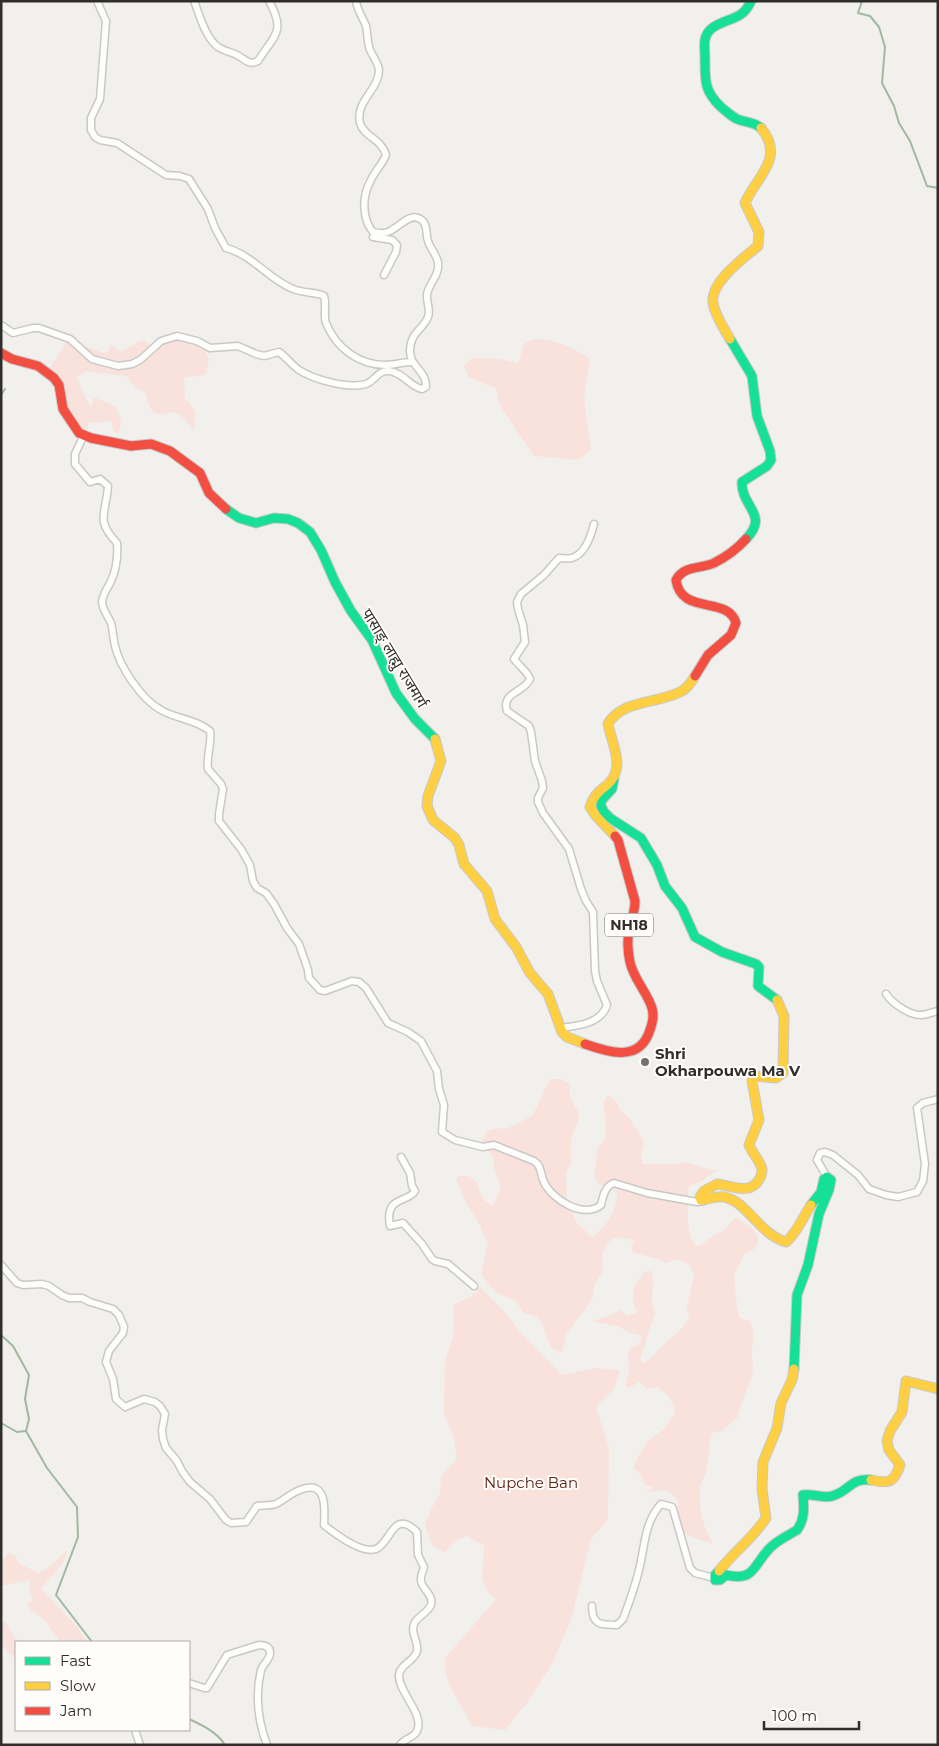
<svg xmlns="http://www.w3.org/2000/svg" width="939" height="1746" viewBox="0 0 939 1746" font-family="Montserrat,'Noto Sans Devanagari',sans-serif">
<rect width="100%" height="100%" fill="#f2f0ed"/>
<g fill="#f9e2db">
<path d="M72,333L84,346L104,353L109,352V345L115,346L118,351C135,351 140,329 153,349C160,346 167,340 174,339C191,336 215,350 207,369C206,373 206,374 203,375C197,378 190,375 184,378L185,398L196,412L194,431C189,425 184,416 176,413C172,412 168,413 164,414C150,416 148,403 145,392L137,389L126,376L85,371L83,374L79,375L77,378L89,405L92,406L93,397L115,406C120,415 124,423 118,433H114L111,420L97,423L89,422L87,431L77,425L49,369Z"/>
<path d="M539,339C561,342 572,347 590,359L584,399L591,449L579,460L534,456L500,406L496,388L469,378L464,366L472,358C488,357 503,358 518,364L524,344L531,340Z"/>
<path d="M551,1079H561L570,1083C569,1096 571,1102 579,1112L578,1123L573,1132L571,1142V1163L566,1173L567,1204L577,1223L592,1237C607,1226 617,1211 617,1192L610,1185H599L594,1176L598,1147L605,1140L606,1124L603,1103L608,1095L616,1101L620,1110L628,1117L640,1134L644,1144L641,1154L643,1164H674L687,1162L707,1169L717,1170L700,1182L689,1186C687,1197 687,1231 692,1241C694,1243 696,1245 698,1247L714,1235L723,1231L736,1217L754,1230L759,1240L754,1249L744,1255L734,1275L737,1307L740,1318L750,1321C756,1335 753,1338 752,1352C752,1360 754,1367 752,1375C748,1389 741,1402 738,1417L722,1431L712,1433C709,1446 708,1459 706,1472C705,1477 701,1481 700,1487C698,1506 703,1528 713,1544C706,1541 689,1537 684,1533C670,1522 689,1497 665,1491C659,1489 651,1492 645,1492L654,1488L645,1485L641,1475L634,1468L637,1459L647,1442L664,1429L675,1412C672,1399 667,1394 657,1387L647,1389L640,1382L628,1388L626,1387C625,1380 630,1373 629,1366C628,1357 627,1357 630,1348L635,1347L642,1340L641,1335C629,1334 626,1329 617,1326C609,1324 600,1323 592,1321L606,1317L620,1310L628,1316L637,1312L633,1302L634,1287L642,1275L646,1271H651L653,1277L652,1303L655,1313L640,1359L643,1363C651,1360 655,1353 661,1347C672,1336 685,1330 690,1314L686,1310L694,1275L690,1266L681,1260H676L665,1263C656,1256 642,1257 632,1251L631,1246L634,1241L630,1239L614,1237L606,1245L602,1255L603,1271L595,1284L592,1300L567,1333L563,1350L559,1353L550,1346L541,1321L537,1317L522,1312C518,1298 507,1298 497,1293C491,1289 486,1280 481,1274L488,1243L482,1232L481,1227L464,1199L456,1179L458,1176H469L477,1182C479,1193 482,1200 493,1206L501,1188L494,1168V1158L481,1142L487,1131L496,1128L506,1129L532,1116L542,1097L545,1088Z"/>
<path d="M480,1287L506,1313L522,1334L562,1375L596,1368L620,1370L614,1389L596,1407L609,1448L608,1520L591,1539L571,1620L552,1664L527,1703L505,1730L472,1726C462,1705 442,1682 445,1658L496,1599L487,1591L482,1578L484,1546L467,1536L456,1541L444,1553L432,1545L425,1525L432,1507L440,1494L441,1476L457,1458L453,1435L444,1414L445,1361L453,1336L454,1304L471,1297Z"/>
<path d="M67,1550L65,1560L41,1589L73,1622L88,1642L60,1641C51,1629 44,1616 30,1610L27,1603L32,1602L33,1597C29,1592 28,1590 31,1584L29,1580L1,1586V1562L8,1553C15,1554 16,1556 18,1563L39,1573L53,1564Z"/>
<path d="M5,1621L13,1635L20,1642H16V1658C0,1648 1,1643 1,1625Z"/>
</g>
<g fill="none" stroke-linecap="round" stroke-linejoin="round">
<g stroke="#9fb9a1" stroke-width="2">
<path d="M862,1L858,13L870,16L879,27L885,47L882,83L894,106L899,123L910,141L927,186L938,188"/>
<path d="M1,395L5,389"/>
<path d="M1,1335L13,1346L29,1375L25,1399L29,1419L26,1431L47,1468L77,1507L78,1537L56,1595L92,1642"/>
<path d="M1,1423L17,1432L26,1431"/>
<path d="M189,1719C202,1725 217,1732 225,1745"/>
</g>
<defs>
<g id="street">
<path d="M97,1L106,21L100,99L91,118V130L95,137L100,140L117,143L166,175L180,176L189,179L208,209L215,228L226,248C253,255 268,279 293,289C302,293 317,292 324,296C327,305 323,315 326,323C336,348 359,365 385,365C394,365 403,362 412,362"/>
<path d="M194,1C200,16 205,37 218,47C224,51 231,52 237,55C245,59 248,66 258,61C273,36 287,33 269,1"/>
<path d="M373,237L392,240L397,245L396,252L384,275"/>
<path d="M1,325L13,333L33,328H39L70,339L92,359L118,366L132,364L140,360L161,341L177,336L197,341L210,348L238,346L256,354L264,356L279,352C286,357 292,365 299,370C315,380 348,389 366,384C375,381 378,370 389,371C403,372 410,387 422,389L426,387C427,371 409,366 410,350C411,331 423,330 428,317C431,310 426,302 427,294C429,283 440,275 438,262C436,254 430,248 428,241C425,233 429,222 418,218C408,214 397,229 388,232C383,234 377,233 373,232C362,219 362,197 370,182C374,172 382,165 386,155C382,139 364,137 360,123C355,101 379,90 379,70C378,63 374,58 371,52C367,45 368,35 366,26C363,18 357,10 356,1"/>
<path d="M84,435L75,454V464L90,482L100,479L108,486C106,514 95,520 117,543C118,556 117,568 111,581C108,588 103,593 102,602C102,609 108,616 111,623C113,630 113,638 115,646C120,667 141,699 161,710C176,719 196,719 210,731C212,744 206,756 208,769L221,784L223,789L219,814V821L241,849L250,865L253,881L257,888L266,893L274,904L287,928L299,944L308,970L309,978L320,990L325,991L352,981L359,982L366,988L388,1023L408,1032L421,1041L437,1071L439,1089L444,1105L442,1132L455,1140L483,1147L494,1145L534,1161C542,1166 540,1174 544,1182C552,1200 584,1219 601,1205C603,1196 605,1186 614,1183L647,1193L697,1202L704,1201"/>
<path d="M886,994C893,1004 909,1015 921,1015C927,1015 932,1012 938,1011"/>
<path d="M560,1028C577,1026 601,1024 607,1005L597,981L595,971L593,912L586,901L581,889L569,849L543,813L538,802V798L543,788L542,781L535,761L531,732L529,726L507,711C501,692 524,693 530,679C528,672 519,666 514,659L525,642L523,625L518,609L517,602L521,594L544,575L559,558C564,558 568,559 572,558C585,554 591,536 594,524"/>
<path d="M401,1157L410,1173L412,1186L415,1191C409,1203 384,1195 390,1226L403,1223L422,1244L432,1259L435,1261L448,1264L474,1286"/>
<path d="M827,1177L817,1160L820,1153L825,1152L833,1155L858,1175L869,1189L886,1195L898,1197L917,1192L923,1181L925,1164L917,1108L923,1103L938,1099"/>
<path d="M1,1265L17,1283L23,1285L42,1284L49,1286L62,1295L69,1298H82L90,1302L113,1309L119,1315L124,1327L123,1333L109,1351L106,1362L113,1379L116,1399L125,1407L144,1399L155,1402L160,1406L165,1414L162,1430L163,1439L166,1448L177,1461L182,1471L190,1482L210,1499L226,1520L231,1523L246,1522L257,1506C263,1505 271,1506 276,1504C284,1500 291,1493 300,1490C327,1479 325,1508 324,1525C334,1533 361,1554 376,1549C391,1543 393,1508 417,1532L418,1555L424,1567C423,1571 420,1577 421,1581C422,1589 434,1595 431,1605C428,1612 419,1616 415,1622C409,1632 419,1641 417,1651C414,1662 400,1664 399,1675C398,1692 425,1714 417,1731C413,1739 404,1738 400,1745"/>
<path d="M592,1606C592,1625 600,1625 617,1625L623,1619C629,1603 635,1587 639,1570C645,1546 644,1523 661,1504L672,1507L673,1509L690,1568L695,1573L714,1578"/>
<path d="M189,1683L204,1688H207L227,1655L259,1645C264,1645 270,1646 270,1653C271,1658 263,1664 261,1670C255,1695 258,1721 267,1745"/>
<path d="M135,1730L140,1745"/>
</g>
<g id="fast">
<path d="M751,1C742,22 726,17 711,29C702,37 705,47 705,58C705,80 704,91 721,107C726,111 731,116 737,119C746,123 753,121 761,128"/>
<path d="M730,339L752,376L757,416L770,451L771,460L767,466L742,482C741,507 770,515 746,539"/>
<path d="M226,509L239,518L256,523L274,518L288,519L298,523L310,532L321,550L335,582L351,611L372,640L396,693L415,719L435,739"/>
<path d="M614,779L612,789L601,801V806L604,812L610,818L641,838L657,865L665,886L682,908L695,937L722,952L756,964L759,967L758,986L777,1000"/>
<path d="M794,1369L797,1295L808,1265L819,1214L829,1190L831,1180L827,1177L824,1179L821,1192L811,1205"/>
<path d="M719,1571L715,1575V1580H720L726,1575C756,1582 753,1564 771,1547C778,1540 789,1535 797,1530C805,1519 804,1508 803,1495C814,1493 825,1500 835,1495C851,1489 851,1478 871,1480"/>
</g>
<g id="slow">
<path d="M730,339C724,329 715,315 713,303C710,282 744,258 758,246L759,232L745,203C756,177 786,158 761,128"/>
<path d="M435,739L441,761L428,796L427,806L433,820L455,838L459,845L464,864L487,891L495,919L516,947L530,973L548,994L562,1032L567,1037L585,1044"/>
<path d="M615,836L596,816L590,807C593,797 598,792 606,786C627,769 612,745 608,724C622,699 659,704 682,691C688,688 692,681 695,676"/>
<path d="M777,1000L784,1016L783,1073L776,1078L755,1076L752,1081L759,1120L749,1145C752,1152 758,1159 761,1166C763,1170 762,1174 760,1178C751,1196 733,1186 717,1184L704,1191L700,1197L701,1200C709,1199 716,1196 724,1197C747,1201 759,1234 786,1242C797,1233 803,1217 811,1205"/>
<path d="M871,1480C889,1484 894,1483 900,1465L889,1450L887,1441L890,1431L902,1412L906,1381L938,1389"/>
<path d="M719,1571C734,1552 753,1538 766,1518L762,1489L763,1462L777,1428L781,1403L792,1380L794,1369"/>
</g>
<g id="jam">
<path d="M1,353L12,359L38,366L54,378L59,385L63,409L79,433L91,438L131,446L151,444L170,451L200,473L209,493L226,509"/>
<path d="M695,676L708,655L731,635L736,623C728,595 681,616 676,580C684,565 701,569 714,563C726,557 737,549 746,539"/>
<path d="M585,1044C610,1053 640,1062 650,1030C653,1021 654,1016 652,1008C647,992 633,978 630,962C628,954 627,940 629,931C631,921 635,912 635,901L618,840L615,836"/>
</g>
</defs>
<use href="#street" stroke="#cac8c6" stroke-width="9"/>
<use href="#fast" stroke="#cac8c6" stroke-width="11"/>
<use href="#slow" stroke="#cac8c6" stroke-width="11"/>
<use href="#jam" stroke="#cac8c6" stroke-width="11"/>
<use href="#street" stroke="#fdfdfc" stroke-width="6"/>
<use href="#fast" stroke="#16e098" stroke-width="9"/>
<use href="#slow" stroke="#ffcf43" stroke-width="9"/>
<use href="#jam" stroke="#f24e42" stroke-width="9"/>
</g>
<circle fill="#737270" stroke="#fffefc" stroke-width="2" cx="645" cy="1062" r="5"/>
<g text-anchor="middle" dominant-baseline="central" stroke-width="4" stroke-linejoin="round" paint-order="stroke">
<rect fill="#fffefc" stroke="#6d6c6a" stroke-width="1" x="605" y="913.5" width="48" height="23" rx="4"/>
<g font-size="14" font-weight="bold" fill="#2f2e2c">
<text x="629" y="925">NH18</text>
</g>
<g font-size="15" fill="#2f2e2c" stroke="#fffefc">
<text transform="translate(395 658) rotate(59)">पासाङ् लाह्मु राजमार्ग</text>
</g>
<g font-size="15" font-weight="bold" fill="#2f2e2c" stroke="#fffefc" text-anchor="start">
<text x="655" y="1053">Shri<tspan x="655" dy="17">Okharpouwa Ma V</tspan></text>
</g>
<g font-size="15" fill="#5d2011" stroke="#fffefc">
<text x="531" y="1482">Nupche Ban</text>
</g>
</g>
<rect width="939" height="1746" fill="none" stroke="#2f2e2c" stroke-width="5"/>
<rect x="15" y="1641" width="175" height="90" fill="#fffefc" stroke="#acaba9"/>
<rect x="25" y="1657" width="25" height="8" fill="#16e098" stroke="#acaba9"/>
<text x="60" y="1666" font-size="15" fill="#2f2e2c">Fast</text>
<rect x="25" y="1682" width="25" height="8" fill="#ffcf43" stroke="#acaba9"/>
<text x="60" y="1691" font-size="15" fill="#2f2e2c">Slow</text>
<rect x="25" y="1707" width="25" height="8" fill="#f24e42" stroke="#acaba9"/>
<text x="60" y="1716" font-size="15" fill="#2f2e2c">Jam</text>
<path d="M764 1721v8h95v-8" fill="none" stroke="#2f2e2c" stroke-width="2.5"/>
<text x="772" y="1721" font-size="15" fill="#2f2e2c" stroke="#fffefc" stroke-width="4" paint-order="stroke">100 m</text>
</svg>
